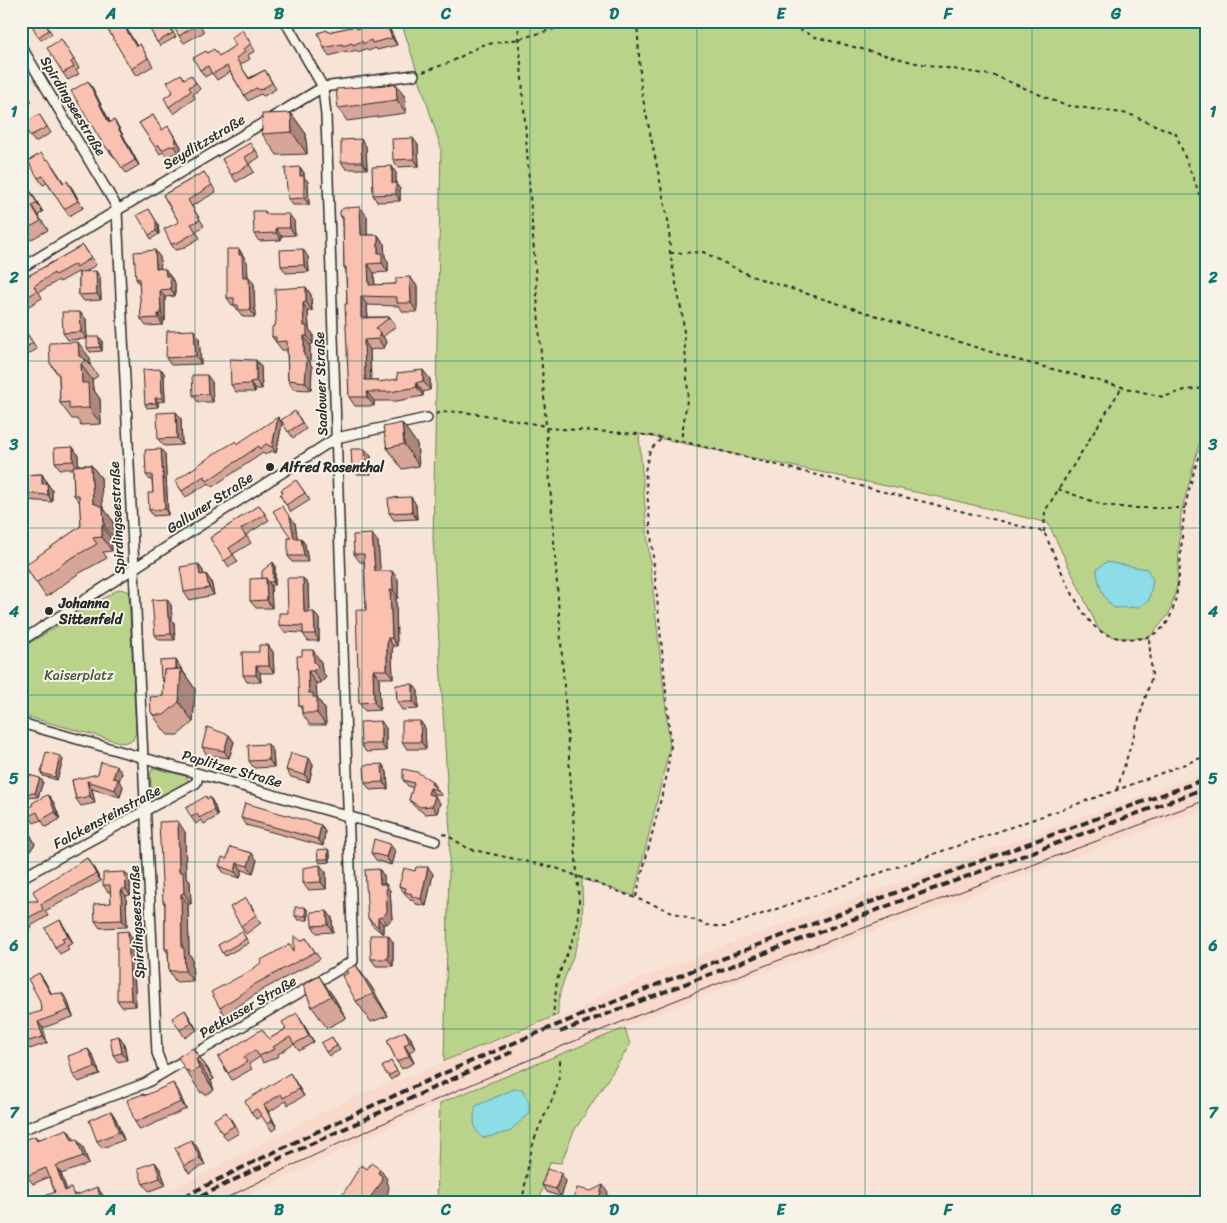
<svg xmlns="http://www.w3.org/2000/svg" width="1227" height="1223" viewBox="0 0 1227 1223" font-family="Sriracha,sans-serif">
<rect width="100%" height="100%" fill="#f8e4d7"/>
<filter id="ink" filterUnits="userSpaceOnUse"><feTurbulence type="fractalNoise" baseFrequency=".02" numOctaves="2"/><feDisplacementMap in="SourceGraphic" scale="10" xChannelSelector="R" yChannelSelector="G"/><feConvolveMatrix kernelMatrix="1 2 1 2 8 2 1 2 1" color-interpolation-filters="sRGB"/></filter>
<g filter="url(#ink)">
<path fill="#f9d9cb" d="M1206,772V808L746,979L622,1028L440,1103L235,1202H148L346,1100L578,1010L606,992L739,940Z"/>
<g fill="#bad38a" stroke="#727f5a">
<path d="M401,21H1206V417L1181,514L1177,587L1169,614L1149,638H1116L1099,630L1048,523L948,499L639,434L648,543L670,747L634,896L582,879C582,895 584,914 581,930C576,959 556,985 558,1015L444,1061L450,833L433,538L441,148Z"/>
<path d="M119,589L128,591L129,596L136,732L133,740L123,743L21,715V648Z"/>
<path d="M153,768L186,776L189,782L154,799L152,797L150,774Z"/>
<path d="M625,1028L630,1045L574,1131L561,1163L550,1162L539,1202H437L440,1103Z"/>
</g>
<g fill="#8cdde5" stroke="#65969b">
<path d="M1106,562L1147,569L1153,580L1149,600L1139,607L1114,608C1102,597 1098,585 1097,569Z"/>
<path d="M514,1089H522L529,1102V1113L509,1132L483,1138C472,1130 473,1117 476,1106Z"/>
</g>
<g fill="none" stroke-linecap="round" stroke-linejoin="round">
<defs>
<g id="street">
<path d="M21,46L115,204L117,211L157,1053L164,1072"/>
<path d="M21,268L323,87L414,75"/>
<path d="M21,641L336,438L427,418"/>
<path d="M21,723L435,841"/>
<path d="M21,878L196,783L199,774"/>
<path d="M21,1130L146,1083L353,961L326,116L323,87L285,21"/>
</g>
</defs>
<use href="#street" stroke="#2b2b2b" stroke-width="12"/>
<g stroke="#2b2b2b" stroke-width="2" stroke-dasharray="4 4" stroke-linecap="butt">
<path d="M518,21L579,902L577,928L557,980L553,1016"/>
<path d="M637,21L641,89L669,225L670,253L683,319L688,393L681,441"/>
<path d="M786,21L789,25L815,37L916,63L996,76L1064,105L1129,114L1176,134L1206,211"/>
<path d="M423,72L451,62L482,45L519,39L561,27L620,21"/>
<path d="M670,253L703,252L751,276L1010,358L1122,387L1163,397L1185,390L1206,388"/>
<path d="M436,414C455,406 518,422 541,425L547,428L639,434L681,441L1044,532C1056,558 1078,616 1100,631C1111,638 1124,639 1137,639C1150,638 1165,630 1170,617C1182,590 1180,538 1185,508C1190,482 1199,456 1206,430"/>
<path d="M1058,489L1103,505L1130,508H1185"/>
<path d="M1044,532L1045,511L1122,387"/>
<path d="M1117,790L1152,676L1149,638"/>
<path d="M443,835L445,834L469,849L556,868L707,925L725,927L1117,790L1206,756"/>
<path d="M636,897L666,779L671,745L645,471L650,450L662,438"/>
<path d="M522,1202C526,1182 528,1160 534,1141C545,1107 561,1096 560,1057"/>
</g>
<use href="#street" stroke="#f7f3e8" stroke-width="9"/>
<path stroke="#2b2b2b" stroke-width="1" d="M218,1202C536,1042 873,926 1206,800"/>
<g stroke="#2b2b2b" stroke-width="4" stroke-dasharray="8 4" stroke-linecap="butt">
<path d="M560,1032L903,900L1206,788"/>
<path d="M173,1202C295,1141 419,1082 545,1030C763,940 984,859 1206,779"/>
<path d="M190,1202L252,1171L514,1051"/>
</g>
</g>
<g fill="#d7a597" stroke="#2b2b2b">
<path d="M44,21L52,34L41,40L38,37Z"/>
<path d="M103,21H122L137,46L140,44L153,66L136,76Z"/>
<path d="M166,21L176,37L160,46L157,42Z"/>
<path d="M198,21L204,32L184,43L179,36Z"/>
<path d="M308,21H320L312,26Z"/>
<path d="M388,25L397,45L377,50L376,48L368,51L366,49L358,52L356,50L348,53L347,51L329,56L324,48L329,32L356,26L357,29Z"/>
<path d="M247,37L255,51L248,55L250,59L240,65L249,78L265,70L276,89L264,96L260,94L248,101L230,72L217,80L212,73L205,77L200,70L207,53L219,56L236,45Z"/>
<path d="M61,39L79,68L76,70L79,74L68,80L63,73Z"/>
<path d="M181,74L184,79L195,81L200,89L193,94L195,98L174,114L169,107L173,92Z"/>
<path d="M21,84L32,102L21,109Z"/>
<path d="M396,84L405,97L406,113L347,121L338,108Z"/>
<path d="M92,87L110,122L118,126L139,165L126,173L114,156H113L100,139Z"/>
<path d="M291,113L306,134L307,154L277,155L262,134Z"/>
<path d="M39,114L51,133L35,142L30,136L29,123Z"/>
<path d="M153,115L162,130L174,134L181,147L180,154L175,153L167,157L163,152L160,154L139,123Z"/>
<path d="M418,145L419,166L398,167L393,160Z"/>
<path d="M366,146L367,169H346L341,162Z"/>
<path d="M255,149L260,157L249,164L254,172L236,182L222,159Z"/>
<path d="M46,160L53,166L64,183L72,188L83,208L69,216L47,183L43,185L38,178Z"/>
<path d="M300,167L304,173V177L308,182L309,205H293L288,199Z"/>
<path d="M204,172L216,192L192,206L204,226L196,231L200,238L181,249L175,250L171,244L179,222L163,195Z"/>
<path d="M396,173V184L400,189V201L377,202L373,195Z"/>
<path d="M27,186L43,212L38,215L48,230L21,245V189Z"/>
<path d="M265,211L267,214L294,221L295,235L281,236V240L259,241L254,234Z"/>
<path d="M340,215L367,216V235H378L384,244L385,257L388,262V272L374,273L375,285L396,284L410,277L417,286V312H403L399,306L367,305L368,317H390L396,326L383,337L387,342L384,348L370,350L371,380H378L380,382L430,379V390L423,392V396L397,401H374V406H355L349,397L346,271L344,267L343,220Z"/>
<path d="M158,224L159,234L151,239L149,235Z"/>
<path d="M83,245L96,265L85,272L100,277L101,300L84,301L79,295V274L78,272L60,282L59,280L39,292L42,298L21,311V280Z"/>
<path d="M239,249L247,262L248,277L254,284L255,317H243L234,305H232L227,298Z"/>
<path d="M160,257V269L170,276L175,283V296L165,297V321H163V325L146,326L141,319L140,285L136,279Z"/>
<path d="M308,257L309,272L286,273L281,266Z"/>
<path d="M306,287L311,295L312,311H308L309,329L313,334V344L310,345V363L312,367L311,390L293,389L288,380L287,350H282L272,337L275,326Z"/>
<path d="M86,319L87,339L68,340L63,333Z"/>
<path d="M26,332L37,349L21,359V335Z"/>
<path d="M99,337L102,340V351L90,352L87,348Z"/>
<path d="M199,338L201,364L171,365L166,358Z"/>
<path d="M90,358V365L98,376L92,380L93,389L100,399L101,424L81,425L77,419H72L60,403L59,376L50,363Z"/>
<path d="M256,360L261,367L262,389H255V392H236L231,385Z"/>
<path d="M161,369L164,373L165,401L158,402V407L147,408L145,404Z"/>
<path d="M212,382L213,402H198L193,395Z"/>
<path d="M176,412L181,419L182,445L164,446L158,439Z"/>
<path d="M299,417L306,429L293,438L281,420Z"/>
<path d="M402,423L417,444L419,466L402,469L387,448Z"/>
<path d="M282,424L276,453L271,451L265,455L263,453L212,487L209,483L186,497L175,481L237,444Z"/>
<path d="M165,454L168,515L153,516L149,510L153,493L152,480H150L146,475Z"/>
<path d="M78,455V465H91L101,478L102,507L113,521L114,539H111L112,551L103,552L107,558L78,574L46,597L25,566L21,569V552L29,563L81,526L80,503L74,495L73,469H60L55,462Z"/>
<path d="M371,456V474H357L352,467Z"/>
<path d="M42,474L46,481V484L47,483L52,490V502L25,500L21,495V475Z"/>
<path d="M296,480L310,500L291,512L280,495L283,493Z"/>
<path d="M411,497L416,505L417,519L394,520L389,513Z"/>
<path d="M259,505L269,520L246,535L251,543L233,554L238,562L229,567L210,538Z"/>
<path d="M295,523L297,538L305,544L308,562H292L288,556L291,538Z"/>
<path d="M378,542L380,571L398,579V598H396L397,646H393L392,653L393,678H379L380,710L365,711L359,703L366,610L364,562H360L354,554Z"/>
<path d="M273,562L275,566V585H271L272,608H256L250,601L262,579Z"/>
<path d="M198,564L203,571V574L211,581L214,595L189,600L184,592Z"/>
<path d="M303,578L308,585L309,612L319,619V641H308L303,634V633L284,632L279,625L288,613Z"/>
<path d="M171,605L172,620L174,623L175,640H159L155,635Z"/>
<path d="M268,645L273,652L274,673H260L261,682H247L243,675L259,652Z"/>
<path d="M302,656L321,662L322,671L326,677L321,683H316L317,698L325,709L326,725H310L302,713V710L299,706Z"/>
<path d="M181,668L195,689L193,722L178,735H168L165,732L151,712L163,696L164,683L161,678Z"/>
<path d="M418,691V709L402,710L397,702Z"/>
<path d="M420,721L425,728L426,749H407L402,742Z"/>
<path d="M386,728V751L366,752L361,744Z"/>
<path d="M229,735L234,742L229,758L207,755L202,747Z"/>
<path d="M273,751L274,767L254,768L249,761Z"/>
<path d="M63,760L57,780L43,776L41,773Z"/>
<path d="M382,764L387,772L388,789L370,790L365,783Z"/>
<path d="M313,765L309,782L291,777L286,770Z"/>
<path d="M122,773L119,781L123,786L120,797L92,789L95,803L81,806L76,799L72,780Z"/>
<path d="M40,778L43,782L38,797L24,798L22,794Z"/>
<path d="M403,780L436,788L442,796L434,794V796L440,803L437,813L425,814L414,806L409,800L413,788L408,786Z"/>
<path d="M49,796L54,803L60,819L46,827L41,820L34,823L29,816Z"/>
<path d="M208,798L214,804L218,816L204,824L201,820L196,824L191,817Z"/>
<path d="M241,818L321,825L325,832L323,846L246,825Z"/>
<path d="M21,821L27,828L35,844L30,851L22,853L21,852Z"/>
<path d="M185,832L186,876L190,882L191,904H188L189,954L192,958L193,981L176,982L169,971L168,953L165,949V905L163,902Z"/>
<path d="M395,851L391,865L376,860L371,853Z"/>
<path d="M330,853V862L320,863L318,859Z"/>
<path d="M87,858L92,865L101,881L45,911L48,916L31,926L32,928L21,932V906L38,901Z"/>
<path d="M257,860L253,873L242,870L240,878L224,873L219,866Z"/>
<path d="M379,869L384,876V884H386L390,891L392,919L387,924H383V934L372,925L368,918Z"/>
<path d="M415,871L433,874L426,906L416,904L414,901L410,900L399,886Z"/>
<path d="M326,872V889L308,890L303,883Z"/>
<path d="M130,878V895L126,896L127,927L100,928L95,921L111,903V892H108L103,885Z"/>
<path d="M251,905L261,923L246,934L241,926Z"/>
<path d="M305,907L308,910V920H298L295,916Z"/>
<path d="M327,911L332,918L333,932L317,933L312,926Z"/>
<path d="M60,920L65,928L73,943L67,946L69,949L60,954L55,947Z"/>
<path d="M244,935L249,943L225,956L218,945Z"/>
<path d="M132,938L136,1006L122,1007L117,1000Z"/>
<path d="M306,938L320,959L262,990L225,1015L220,1008L294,949L301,941Z"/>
<path d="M393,942V966H376L371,959Z"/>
<path d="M39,973L44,980L52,994L67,999L73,1017L43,1028L47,1043L30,1049L25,1042L42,1011Z"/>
<path d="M303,985L334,997L346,1018L327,1028L312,1007Z"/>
<path d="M371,986L388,1016L371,1022L356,1001Z"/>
<path d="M185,1010L197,1030L185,1038L180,1030Z"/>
<path d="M301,1020L314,1042L299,1051L294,1044L278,1054L279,1056L263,1063L260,1057L249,1064L252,1069L232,1080L218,1057L269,1039Z"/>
<path d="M119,1036L124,1043L127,1060L118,1062L113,1055Z"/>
<path d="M332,1037L340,1050L329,1056L326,1052Z"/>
<path d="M411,1038L415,1049L409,1052L414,1063L402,1069L397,1062L387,1040Z"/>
<path d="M193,1048L208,1069L214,1079L211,1081L214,1090L205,1095L203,1092L201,1093L186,1071Z"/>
<path d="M88,1049L93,1056L100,1074L79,1082L73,1075Z"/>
<path d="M391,1061L399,1074L391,1080L382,1067Z"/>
<path d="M295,1081L304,1096L288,1105L286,1101L269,1112L277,1128L272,1131L262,1116L256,1119L251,1112Z"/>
<path d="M178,1090L186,1109L140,1130L135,1122L143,1094L145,1095Z"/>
<path d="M111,1111L116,1119L124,1140L102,1148L97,1141Z"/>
<path d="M231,1119L239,1133L227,1140L222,1133Z"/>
<path d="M35,1136L38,1139L73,1137L74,1140L83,1147L89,1164L61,1174L67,1190L76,1195H103L105,1202H35L43,1199L55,1192L49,1177L33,1184L27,1176Z"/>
<path d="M191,1140L197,1147L205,1165L189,1173L184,1166Z"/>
<path d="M155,1162L160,1169L166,1185L149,1191L143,1184Z"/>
<path d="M566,1181L561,1197L547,1192L542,1185Z"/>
</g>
<g fill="#af867b" stroke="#2b2b2b">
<path d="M121,21H122L141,54L136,46Z"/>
<path d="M385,21H386L388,25L397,45L392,38Z"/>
<path d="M88,81L92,87L113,128L109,123Z"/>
<path d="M396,84L405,97L406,113L397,100Z"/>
<path d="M291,113L306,134L307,154L292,132Z"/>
<path d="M114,120L118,126L139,165L135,160Z"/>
<path d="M168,126L181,147L180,154L175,147Z"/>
<path d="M413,138L418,145L419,166L414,159Z"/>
<path d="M361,139L366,146L367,169L362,162Z"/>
<path d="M392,166L396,173V184L400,189V201L396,194L392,183Z"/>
<path d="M300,167L304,173V177L308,182L309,205L304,198L300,176Z"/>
<path d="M67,181L72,188L83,208L78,201Z"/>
<path d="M27,186L33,195L43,212L37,203Z"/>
<path d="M360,207L367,216V244L361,235Z"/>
<path d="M149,209L158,224L159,234L156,231Z"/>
<path d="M289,214L294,221L295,235L290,228Z"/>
<path d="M276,228L281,236V240L276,233Z"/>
<path d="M378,235L384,244L385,257L388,262V272L382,263L378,253Z"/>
<path d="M239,249L247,262L248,284L243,277L239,255Z"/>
<path d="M303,249L308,257L309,272L304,265Z"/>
<path d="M155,250L160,257L161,275L156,268Z"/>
<path d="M368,264L374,273L375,294L369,285Z"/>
<path d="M165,269L175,283V296L171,289L166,276Z"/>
<path d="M96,271L100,277L101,300L97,294Z"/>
<path d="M249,277L254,284L255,317L250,310Z"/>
<path d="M410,277L417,286V312L411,303Z"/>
<path d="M306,287L311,295L312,311L306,302Z"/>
<path d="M160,290L165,297V321L161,314Z"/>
<path d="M361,296L367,305L368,327L361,318Z"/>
<path d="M303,303L308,311L309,329L313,334V344L307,336L304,326Z"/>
<path d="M80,312L86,319L87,339L81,332Z"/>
<path d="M158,314L163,321V325L158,318Z"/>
<path d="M194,330L199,338L201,364L196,356Z"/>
<path d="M380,333L387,342L384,348L378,339Z"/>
<path d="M304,336L310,345V363L312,367L311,390L305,382Z"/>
<path d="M99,337L102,340V351L100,347Z"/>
<path d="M364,340L370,350L371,389L365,380Z"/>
<path d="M78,342L90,358V365L86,360L79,356Z"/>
<path d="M256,360L261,367L262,389L256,381Z"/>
<path d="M81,364L92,380L93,389L100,399L101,424L89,408L82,383Z"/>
<path d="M161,369L164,373L165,401L162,398Z"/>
<path d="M423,370L430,379V390L423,381Z"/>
<path d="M207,375L212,382L213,402L208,394Z"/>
<path d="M250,382L255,389V392L250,384Z"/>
<path d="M416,383L423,392V396L417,387Z"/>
<path d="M367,392L374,401V406L367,397Z"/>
<path d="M155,398L158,402V407L156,403Z"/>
<path d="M176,412L181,419L182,445L177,438Z"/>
<path d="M278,417L282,424L276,453L272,447Z"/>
<path d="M402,423L417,444L419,466L404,444Z"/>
<path d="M73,447L78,455V469L73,461Z"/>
<path d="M161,449L165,454L168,515L165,509Z"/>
<path d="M365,449L371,456V474L366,466Z"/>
<path d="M91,465L101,478L103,517L93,503Z"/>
<path d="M42,474L46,481L47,490L42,484Z"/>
<path d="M47,483L52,490V502L48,495Z"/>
<path d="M411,497L416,505L417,519L412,512Z"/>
<path d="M103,507L113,521L114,539L104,525Z"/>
<path d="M290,517L295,523L298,543L294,538Z"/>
<path d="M102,525L111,539L112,551L102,537Z"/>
<path d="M372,534L378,542L381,579L375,571Z"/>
<path d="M301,538L305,544L308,562L304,556Z"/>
<path d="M273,562L275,566V585L273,582Z"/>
<path d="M198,564L203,571L205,582L200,575Z"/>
<path d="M392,571L398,579V598L393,590Z"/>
<path d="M206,574L211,581L214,595L209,588Z"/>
<path d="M266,578L271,586L272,608L267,600Z"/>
<path d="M303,578L308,585L309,619L304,612Z"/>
<path d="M390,590L396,598L397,646L392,638Z"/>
<path d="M167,599L171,605L172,620L174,623L175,640L171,634L168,618Z"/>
<path d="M314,612L319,619V641L315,634Z"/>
<path d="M388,638L393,646L392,653L393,678L387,670V645Z"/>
<path d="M268,645L273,652L274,673L269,666Z"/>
<path d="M313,650L321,662L322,671L326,677L321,683L313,671L314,662Z"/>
<path d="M176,660L181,668V674V669L195,689L193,722L179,702Z"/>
<path d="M256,666L260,673L261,682L256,675Z"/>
<path d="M373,670L379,678L380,710L374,702Z"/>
<path d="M308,671L316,683L317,698L325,709L326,725L317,713L309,693Z"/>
<path d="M413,684L418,691V709L413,702Z"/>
<path d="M381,721L386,728V751L381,744Z"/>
<path d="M420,721L425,728L426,749L421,742Z"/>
<path d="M229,735L234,742L229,758L224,751Z"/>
<path d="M24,739L29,748L22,762L21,761V744Z"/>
<path d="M268,744L273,751L274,767L269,760Z"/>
<path d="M60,756L63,760L57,780L55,777Z"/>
<path d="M309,758L313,765L309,782L305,775Z"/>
<path d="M382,764L387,772L388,789L383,782Z"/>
<path d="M117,766L122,773L119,781L123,786L120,797L115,790L113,778Z"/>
<path d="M40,778L43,782L38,797L35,793Z"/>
<path d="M87,781L92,789L95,803L90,796Z"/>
<path d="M432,781L436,788V789L431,784Z"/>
<path d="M430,788L434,794L432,801L428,794Z"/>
<path d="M49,796L54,803L60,819L55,812Z"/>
<path d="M435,796L440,803L437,813L432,806Z"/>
<path d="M210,797L214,804L218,816L214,810Z"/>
<path d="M22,821L27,828L35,844L30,851L25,844Z"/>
<path d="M178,821L185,832L186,876L190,882L191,904L184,893L179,872Z"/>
<path d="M321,825L325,832L323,846L318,839Z"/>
<path d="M390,844L395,851L391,865L386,857Z"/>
<path d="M328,849L330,853V862L328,859Z"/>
<path d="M252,853L257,860L253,873L248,866Z"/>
<path d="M87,858L92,865L101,881L96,874Z"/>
<path d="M237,863L242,870L240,878L235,872Z"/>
<path d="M320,865L326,872V889L321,882Z"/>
<path d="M428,867L433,874L426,906L421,899Z"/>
<path d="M379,869L384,876L385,891L380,884Z"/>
<path d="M125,872L130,878V895L126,889Z"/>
<path d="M386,884L390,891L392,919L387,924L382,917Z"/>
<path d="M121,889L126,896L127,927L122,920Z"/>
<path d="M181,894L188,904L189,954L192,958L193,981L185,971L182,948Z"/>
<path d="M305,907L308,910V920L306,916Z"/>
<path d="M327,911L332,918L333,932L328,925Z"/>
<path d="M378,918L383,924V934L378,927Z"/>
<path d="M60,920L65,928L73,943L68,936Z"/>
<path d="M128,931L132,938L136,1006L131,1000Z"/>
<path d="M388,935L393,942V966L388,959Z"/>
<path d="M356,965L371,986L388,1016L373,994Z"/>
<path d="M39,973L44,980L55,1001Z"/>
<path d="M319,976L334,997L346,1018L331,996Z"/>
<path d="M62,993L67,999L73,1017L69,1010Z"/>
<path d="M185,1010L190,1018L197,1030L192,1023Z"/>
<path d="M297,1013L301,1020L314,1042L309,1036Z"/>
<path d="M38,1022L43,1028L47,1043L43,1037Z"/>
<path d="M405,1031L411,1038L415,1049L410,1042Z"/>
<path d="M119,1036L124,1043L127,1060L122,1053Z"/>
<path d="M404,1045L409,1052L414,1063L409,1056Z"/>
<path d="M193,1048L208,1069L214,1079L199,1058Z"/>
<path d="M88,1049L93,1056L100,1074L95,1067Z"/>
<path d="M196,1059L211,1081L214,1090L199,1068Z"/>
<path d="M290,1073L295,1081L304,1096L299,1089Z"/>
<path d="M173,1083L178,1090L186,1109L181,1102Z"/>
<path d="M264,1105L269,1112L277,1128L272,1121Z"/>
<path d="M111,1111L116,1119L124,1140L119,1132Z"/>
<path d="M67,1129L73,1137L77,1148L72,1140Z"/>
<path d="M77,1139L83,1147L89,1164L83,1156Z"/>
<path d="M191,1140L197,1147L205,1165L200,1158Z"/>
<path d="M155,1162L160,1169L166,1185L160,1178Z"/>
<path d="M56,1166L61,1174L70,1199L65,1191Z"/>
<path d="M380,1169L387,1179L386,1182L389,1186L388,1193L381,1202H373L371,1196L378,1173Z"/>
<path d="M561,1173L566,1181L561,1197L556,1189Z"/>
<path d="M603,1185L608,1192L605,1202L599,1198Z"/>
<path d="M97,1187L103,1195L105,1202L100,1195Z"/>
</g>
<g fill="#fac0b0" stroke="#2b2b2b">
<path d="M30,21H44L49,30L38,37Z"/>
<path d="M103,21H121L136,46L140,44L148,58L131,69Z"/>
<path d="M147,21H166L173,33L157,42L146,22Z"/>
<path d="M171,21H197L198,24L179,36L171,22Z"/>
<path d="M375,21H385L392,38L372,43L371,40L363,44L362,41L353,45L352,43L343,46L342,44L324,48L318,33L327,30L328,32L356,26L357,29Z"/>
<path d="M242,30L251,44L243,49L245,52L236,58L249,79L265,70L272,83L260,90L256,88L244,95L227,66L212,74L208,66L200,70L193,58L206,51L207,53L214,49L219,56L236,45L231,38Z"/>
<path d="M61,39L74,60L71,62L74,67L63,73L47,48Z"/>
<path d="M181,74L184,79L191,75L196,83L189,87L191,91L169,107L164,98L173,92L167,82Z"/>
<path d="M88,81L109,123L114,120L135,160L122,168L110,150L109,151L100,139L71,91Z"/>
<path d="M396,84L397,100L338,108L336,89Z"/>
<path d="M21,85L28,96L21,100Z"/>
<path d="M291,113L292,132L262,134V114Z"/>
<path d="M39,114L47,127L30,136L24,126L29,123L28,121Z"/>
<path d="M153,115L162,130L168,126L176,140L175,147L170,146L162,150L158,144L155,147L139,123Z"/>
<path d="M413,138L414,159L393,160L392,139Z"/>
<path d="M361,139L362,162H341V140Z"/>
<path d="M250,143L255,151L245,157L249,165L231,175L222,159Z"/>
<path d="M41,153L46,160L48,159L63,183L67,181L78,201L64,209L43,176L38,178L28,161Z"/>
<path d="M392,166V183H396V194L373,195L372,167Z"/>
<path d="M300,167V176H304V198L288,199L285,168Z"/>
<path d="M204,172L212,185L188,200L200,220L191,224L196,232L177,243L171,244L164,229L179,222L163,195Z"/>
<path d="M27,186L37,203L32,206L41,221L21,232V189Z"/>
<path d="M360,207L361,235H378V253H382V263L368,264L369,285L396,284V278L410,277L411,303H397V297L361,296V318L390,317L376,328L380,333L378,339L364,340L365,380H378V382L398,379L397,373L423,370V381L416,383L417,387L390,392H367V397H349L345,304H347L346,267H344L343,217L340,215V211L344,208Z"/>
<path d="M149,209L156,221V231L149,235L137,215Z"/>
<path d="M253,211H265V214H289L290,228H276V233L254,234Z"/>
<path d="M83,245L91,258L75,268V264L55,275L54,273L34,286L37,291L21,301V280Z"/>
<path d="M227,249H239V255H242L243,277H249L250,310H239L238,305H234V298H227Z"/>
<path d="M303,249L304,265L281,266L280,250Z"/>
<path d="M155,250L156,268L165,269L166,276H170L171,289L160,290L161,314H158V318L141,319L139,278L136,279L134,252Z"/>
<path d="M96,271L97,294L79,295V272Z"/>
<path d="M306,287V302L303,303L304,326H307V336H304V355L307,359L305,382L288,380L287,341L276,342V337H272V327L275,326L276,320L275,289Z"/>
<path d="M62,312H80L81,332L63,333Z"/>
<path d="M194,330L196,356L166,358L167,331Z"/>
<path d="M26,332L33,343L21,350V335Z"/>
<path d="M87,337H99L100,347L87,348Z"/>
<path d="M78,342L79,356L86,360L81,364L82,383H88L89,408L69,409V402L60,403L59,375L50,363L49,343Z"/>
<path d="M230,359L256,360V381L250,382V384L231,385Z"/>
<path d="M161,369L162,398H155L156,403L145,404L143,370Z"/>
<path d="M192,375H207L208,394L193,395Z"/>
<path d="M295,411L302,423L288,432L281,420Z"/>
<path d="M176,412L177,438L158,439L157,413Z"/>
<path d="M278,417L272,447L266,444L260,449L259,446L207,481L204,476L182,491L175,481L214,454L236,441L237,444Z"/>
<path d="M402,423L404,444L387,448L383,427Z"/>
<path d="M73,447V461L55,462L54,448Z"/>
<path d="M161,449L165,509L149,510L148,493H153L152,475H146L145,450Z"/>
<path d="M351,449H365L366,466L352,467Z"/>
<path d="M91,465L93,503L103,507L104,525H102V537L93,538L97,544L68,560L36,583L25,565L81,526L79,495H74L73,466Z"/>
<path d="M42,474V484L47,483L48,495L21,493V475Z"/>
<path d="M296,480L305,493L286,505L280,495L283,493L281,490Z"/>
<path d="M411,497L412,512L389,513L388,498Z"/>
<path d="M259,505L265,514L241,529L246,537L229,548L233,555L224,561L210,538Z"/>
<path d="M282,506L290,517L294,538H301L304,556H288V538H291L273,511Z"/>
<path d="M372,534L375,571H392L393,590H390L392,638H388L387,645V670H373L374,702L359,703L356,610H366L364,554H354L353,535Z"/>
<path d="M21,552L27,560L21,564Z"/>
<path d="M273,562V582H268L266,578L262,579V571Z"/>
<path d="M198,564L200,575L206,574L209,588L184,592L180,567Z"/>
<path d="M266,578L267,600L250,601V579Z"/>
<path d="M287,578H303L304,612H314L315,634H303V626L279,625V613H288Z"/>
<path d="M167,599L168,618H170L171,634L155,635L152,600Z"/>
<path d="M259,645H268L269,666H256V675H243L242,652H259Z"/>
<path d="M302,650H313L314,662L318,666L313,671H308L309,693H313V697H317V713H302V706H299L297,656H302Z"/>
<path d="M176,660V669L164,670V678H161L160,661Z"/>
<path d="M181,669L179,702L164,715H154L151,712L150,697L163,696L164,670Z"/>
<path d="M413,684V702H397L396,685Z"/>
<path d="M381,721V744H361L360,722Z"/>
<path d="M402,721H420L421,742H402Z"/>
<path d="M207,727L229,735L224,751L202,747Z"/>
<path d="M268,744L269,760L249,761L248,745Z"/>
<path d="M46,752L60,756L55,777L41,773Z"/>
<path d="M291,753L309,758L305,775L286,770Z"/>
<path d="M101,762L117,766L113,778L118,779L115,790L87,781L90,796L76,799L72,780L98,774Z"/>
<path d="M382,764L383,782L365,783L364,765Z"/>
<path d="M403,769L417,772L432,781L431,784L438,790L430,788L428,794L435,796L432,806L420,807L409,800L414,783L403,780Z"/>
<path d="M29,775L40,778L35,793L22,794Z"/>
<path d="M47,795L49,796L55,812L41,820L37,812L29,816L25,809L33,805L32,803Z"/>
<path d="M206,796L207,799L210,797L214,810L199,818L197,814L191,817L186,808Z"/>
<path d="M245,803L321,825L318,839L241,818Z"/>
<path d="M22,821L30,837L25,844L21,845Z"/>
<path d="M178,821L179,872H183L184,893L181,894L182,948H184L185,971H169L168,949H165V902H163L159,822Z"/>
<path d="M374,839L390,844L386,857L371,853Z"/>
<path d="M230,847L252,853L248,866L237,863L235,872L219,866L222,857L227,859Z"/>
<path d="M328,849V859H318L317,850Z"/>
<path d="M87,858L96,874L41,904L43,910L26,919L27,921L21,924V906L30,901H38L33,891Z"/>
<path d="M320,865L321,882L303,883V868Z"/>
<path d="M416,867H428L421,899L411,896L412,894L405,892L406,888L399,886L404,868L415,871Z"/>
<path d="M379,869L380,884H386L387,912L382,917L378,918V927L368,918L365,870Z"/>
<path d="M125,872L126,889H121L122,920L95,921L94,904L111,903L110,885H103V873Z"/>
<path d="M246,898L256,915L241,926L230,907Z"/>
<path d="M295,907H305L306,916H295Z"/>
<path d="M327,911L328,925L312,926L311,912Z"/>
<path d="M60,920L68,936L62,938L64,942L55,947L45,928Z"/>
<path d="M128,931L131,1000H117V932Z"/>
<path d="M242,931L246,939L222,953L218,945Z"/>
<path d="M294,935L301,941L306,938L315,952L257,983L220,1008L211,992L250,971L262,962L261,960L290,944L294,951Z"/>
<path d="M370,935H388V959H371Z"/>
<path d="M356,965L373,994L356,1001L342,976L348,973L346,970Z"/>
<path d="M39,973L51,994L62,993L69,1010L38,1022L43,1037L25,1042L21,1030V1017L42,1011L39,999L28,979Z"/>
<path d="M319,976L331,996L312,1007L303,985Z"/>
<path d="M185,1010L192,1023L180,1030L172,1018Z"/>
<path d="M297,1013L309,1036L294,1044L290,1037L273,1047L275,1049L259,1056L255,1050L244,1057L247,1062L228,1073L218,1057L262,1029L269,1039L286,1029L282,1022Z"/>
<path d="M405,1031L410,1042L404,1045L409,1056L397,1062L387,1040Z"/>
<path d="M119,1036L122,1053L113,1055L110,1038Z"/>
<path d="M332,1037L337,1046L326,1052L321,1043Z"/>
<path d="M193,1048L199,1058L196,1059L199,1068L190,1073L188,1070L186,1071L178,1057Z"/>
<path d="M88,1049L95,1067L73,1075L68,1056Z"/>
<path d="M391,1061L397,1071L388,1076L382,1067Z"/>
<path d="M290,1073L299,1089L283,1098L281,1094L264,1105L272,1121L267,1124L257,1109L251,1112L245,1101Z"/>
<path d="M173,1083L181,1102L135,1122L127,1100L143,1094L144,1096Z"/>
<path d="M111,1111L119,1132L97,1141L89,1120Z"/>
<path d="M226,1112L234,1126L222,1133L214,1119Z"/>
<path d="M67,1129L72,1140L77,1139L83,1156L56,1166L65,1191L71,1188L74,1196L97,1187L100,1195L82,1202H35L43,1199L42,1197L55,1192L46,1168L27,1176L21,1159V1141L35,1136L37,1140Z"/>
<path d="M191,1140L200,1158L184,1166L175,1148Z"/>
<path d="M155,1162L160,1178L143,1184L138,1168Z"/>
<path d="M371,1163L380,1169L378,1173L382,1176L381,1183L371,1196L372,1201L338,1202L361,1165L367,1169Z"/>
<path d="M547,1169L561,1173L556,1189L542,1185Z"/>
<path d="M603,1185L599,1198L613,1202H579L573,1200L577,1188L591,1191Z"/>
</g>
</g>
<path fill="none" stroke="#0f766e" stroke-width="1" stroke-opacity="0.55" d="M195,21V1202M362,21V1202M530,21V1202M697,21V1202M865,21V1202M1032,21V1202M21,194H1206M21,361H1206M21,528H1206M21,695H1206M21,862H1206M21,1029H1206"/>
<g fill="#2b2b2b" stroke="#f7f3e8" stroke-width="2">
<circle cx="270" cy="467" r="5"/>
<circle cx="49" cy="611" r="5"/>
</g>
<g text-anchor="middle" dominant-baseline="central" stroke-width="4" stroke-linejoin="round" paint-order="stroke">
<g font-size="14" fill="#2b2b2b" stroke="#f7f3e8">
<text transform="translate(73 106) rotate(59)">Spirdingseestraße</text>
<text transform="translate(204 142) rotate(-31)">Seydlitzstraße</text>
<text transform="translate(321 384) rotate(-92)">Saalower Straße</text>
<text transform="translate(210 503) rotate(-33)">Galluner Straße</text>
<text transform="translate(117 518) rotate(-93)">Spirdingseestraße</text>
<text transform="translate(232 769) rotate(16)">Paplitzer Straße</text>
<text transform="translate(107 817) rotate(-28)">Falckensteinstraße</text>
<text transform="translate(137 922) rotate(-93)">Spirdingseestraße</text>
<text transform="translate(248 1007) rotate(-30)">Petkusser Straße</text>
</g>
<g font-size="14" font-weight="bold" fill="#2b2b2b" stroke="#f7f3e8" text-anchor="start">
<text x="280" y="467">Alfred Rosenthal</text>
<text x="59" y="603">Johanna<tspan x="59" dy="16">Sittenfeld</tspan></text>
</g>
<g font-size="14" fill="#4f5543" stroke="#f7f3e8">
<text x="79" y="675">Kaiserplatz</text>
</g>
</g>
<rect width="1227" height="1223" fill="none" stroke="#f7f3e8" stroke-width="55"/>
<rect x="28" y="28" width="1172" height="1168" fill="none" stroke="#0f766e" stroke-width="2"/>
<g font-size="16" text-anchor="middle" font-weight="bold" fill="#0f766e">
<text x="111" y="19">A</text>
<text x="279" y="19">B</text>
<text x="446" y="19">C</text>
<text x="614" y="19">D</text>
<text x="781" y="19">E</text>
<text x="948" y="19">F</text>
<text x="1116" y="19">G</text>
<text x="14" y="117">1</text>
<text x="1213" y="117">1</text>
<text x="14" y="283">2</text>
<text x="1213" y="283">2</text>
<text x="14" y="450">3</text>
<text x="1213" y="450">3</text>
<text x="14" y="617">4</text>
<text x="1213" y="617">4</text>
<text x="14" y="784">5</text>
<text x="1213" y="784">5</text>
<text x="14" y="951">6</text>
<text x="1213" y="951">6</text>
<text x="14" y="1118">7</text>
<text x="1213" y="1118">7</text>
<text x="111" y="1215">A</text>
<text x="279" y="1215">B</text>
<text x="446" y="1215">C</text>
<text x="614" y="1215">D</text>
<text x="781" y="1215">E</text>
<text x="948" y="1215">F</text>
<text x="1116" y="1215">G</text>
</g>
</svg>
